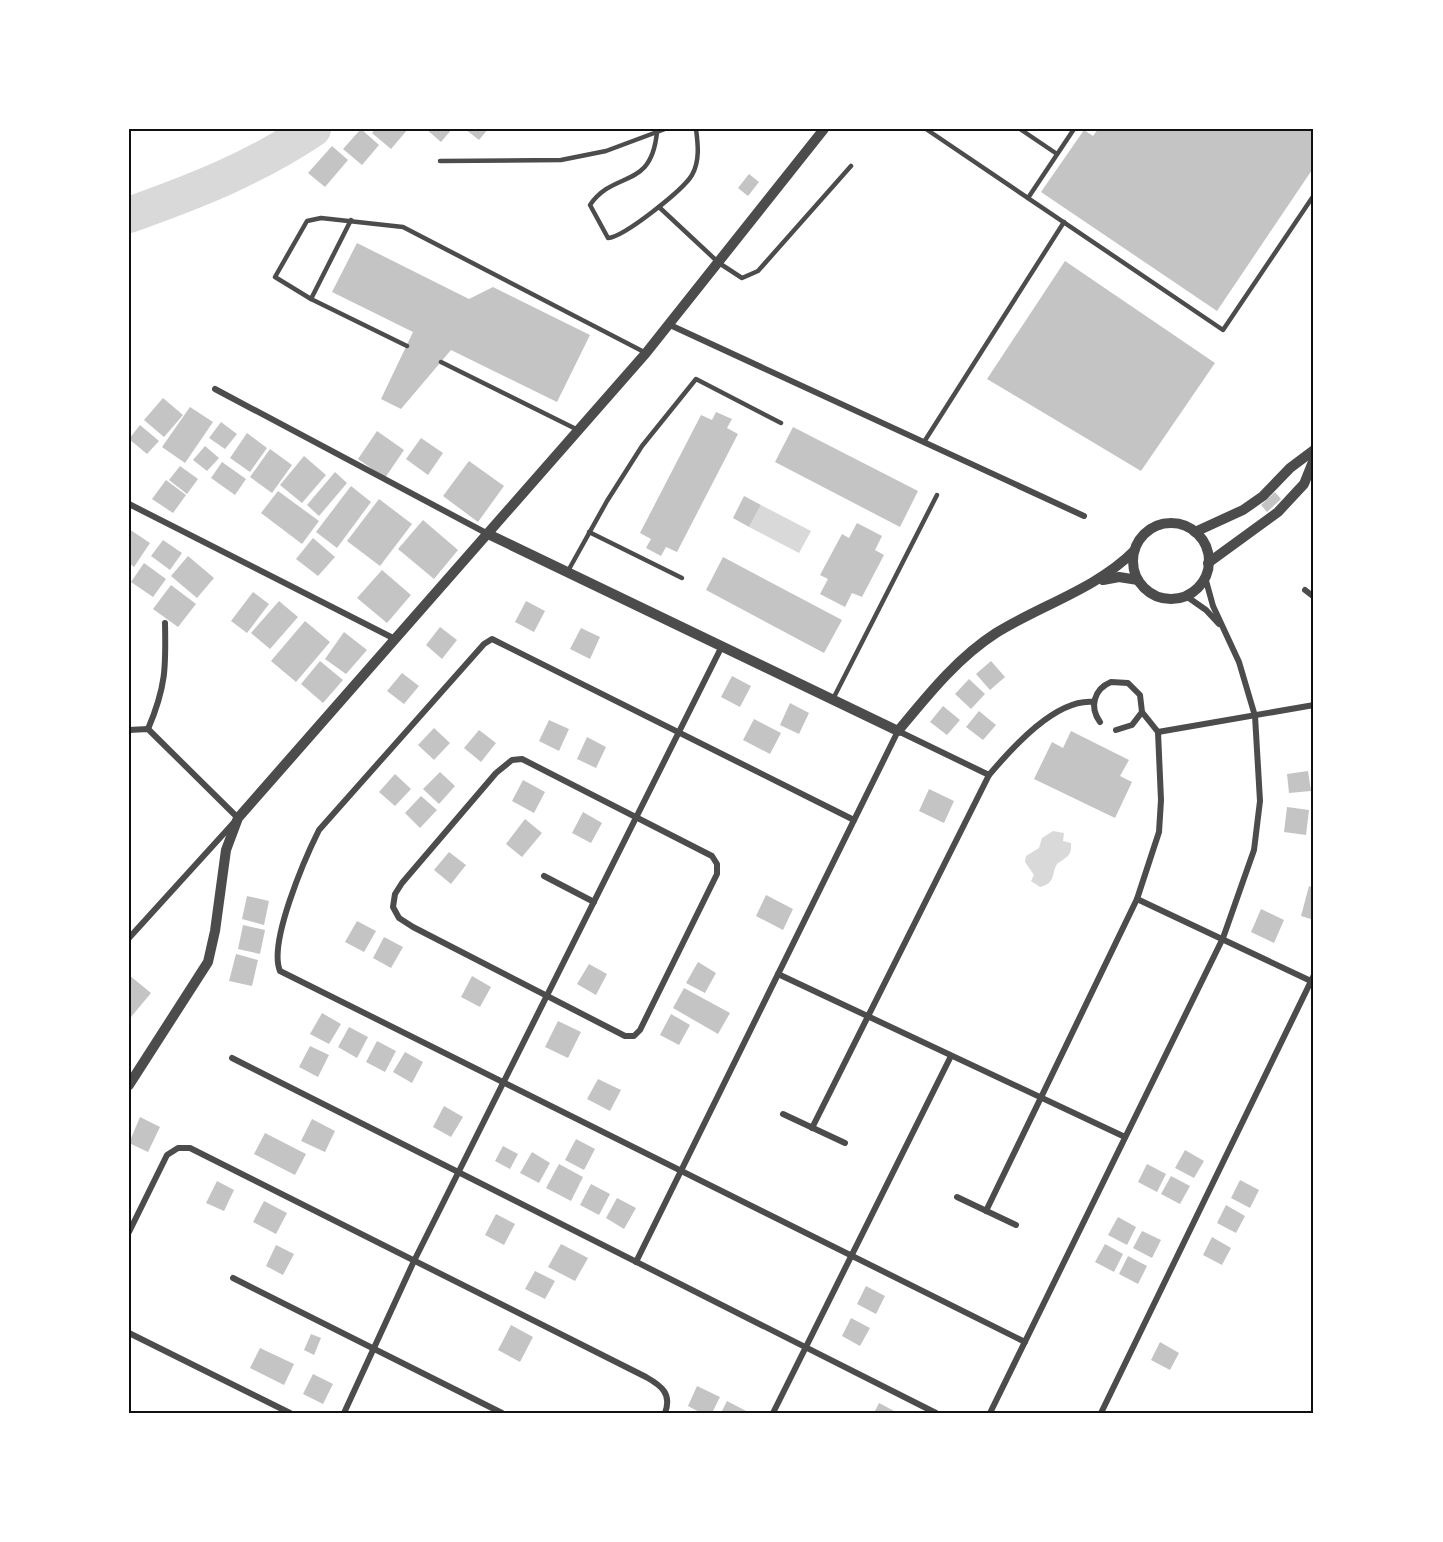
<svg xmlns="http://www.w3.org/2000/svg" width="1443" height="1542" viewBox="0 0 1443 1542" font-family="Inter,sans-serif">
<rect width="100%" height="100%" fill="#fff"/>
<g fill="#d9d9d9">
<path d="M761,505L811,531L799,553L749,527Z"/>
<path d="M1053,831L1064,833L1063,841L1071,843C1072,857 1066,857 1057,864C1051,875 1056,883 1040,887L1031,881L1034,875L1025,862L1026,856L1039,848L1042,838Z"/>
</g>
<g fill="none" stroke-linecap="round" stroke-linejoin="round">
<path stroke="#d9d9d9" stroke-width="36" d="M129,215C196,191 253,169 313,129"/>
</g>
<g fill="#c4c4c4">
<path d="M361,129L379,145L362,165L343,149Z"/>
<path d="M375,129H408L391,149L372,133Z"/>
<path d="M426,129H452L441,142Z"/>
<path d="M465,129H488L479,140Z"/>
<path d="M1098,129H1314V167L1217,311L1041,192L1084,130L1093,136Z"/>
<path d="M332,146L348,160L325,187L308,173Z"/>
<path d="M749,174L759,182L748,196L738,188Z"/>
<path d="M357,243L469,299L493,287L590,335L557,402L451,350L401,409L381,399L413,332L332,292Z"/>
<path d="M1065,261L1215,363L1141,471L987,379Z"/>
<path d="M163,398L183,415L164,437L144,420Z"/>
<path d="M190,407L213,422L185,463L162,447Z"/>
<path d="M716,412L732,419L727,428L738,434L677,552L666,547L661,556L646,548L651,539L640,533L701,415L712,420Z"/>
<path d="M221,422L237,434L225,449L209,438Z"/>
<path d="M140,425L159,441L147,454L129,439Z"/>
<path d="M793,427L918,491L900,527L775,462Z"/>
<path d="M377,431L404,450L385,478L358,459Z"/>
<path d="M247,433L267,448L250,472L230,458Z"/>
<path d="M421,438L443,453L428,475L406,459Z"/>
<path d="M205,446L219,458L207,471L193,460Z"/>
<path d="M270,449L292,465L272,493L250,477Z"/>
<path d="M304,456L326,475L302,503L280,485Z"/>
<path d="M469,461L504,486L478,522L443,496Z"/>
<path d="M222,462L246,479L235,495L211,478Z"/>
<path d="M180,466L198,479L187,494L169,480Z"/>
<path d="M335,472L347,483L319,516L307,505Z"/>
<path d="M166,480L186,495L173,513L152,499Z"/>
<path d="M351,486L371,502L337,548L316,532Z"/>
<path d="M278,491L319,521L302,544L261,513Z"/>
<path d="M1275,492L1281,499L1267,512L1261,505Z"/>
<path d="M744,496L761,505L749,527L733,518Z"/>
<path d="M379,499L412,524L380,566L347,541Z"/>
<path d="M423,520L458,550L434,579L398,549Z"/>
<path d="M857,523L882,536L875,550L884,555L862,597L852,593L845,607L820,594L828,579L820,575L842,534L849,538Z"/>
<path d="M129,529L150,543L134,567L129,563Z"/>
<path d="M313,538L335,557L318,576L296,559Z"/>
<path d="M163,540L182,553L170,570L151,556Z"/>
<path d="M188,556L214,578L197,598L171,576Z"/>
<path d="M723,557L842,620L824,653L706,590Z"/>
<path d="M144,563L166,579L153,597L131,582Z"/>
<path d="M382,570L411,595L387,623L357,598Z"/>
<path d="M171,585L196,604L178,627L153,609Z"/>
<path d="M253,592L269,604L247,633L231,621Z"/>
<path d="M279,601L298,617L270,649L251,633Z"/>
<path d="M526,601L545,611L534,632L515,622Z"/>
<path d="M305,621L330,642L296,682L271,661Z"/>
<path d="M440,627L457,640L442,659L426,645Z"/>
<path d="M581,628L600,637L590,659L570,649Z"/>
<path d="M344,632L367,650L346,674L325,659Z"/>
<path d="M320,661L343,680L323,703L301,684Z"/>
<path d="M991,661L1005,677L990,690L976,674Z"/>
<path d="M402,673L419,686L404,704L387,691Z"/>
<path d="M732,676L751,686L740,707L721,697Z"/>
<path d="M969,679L985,694L971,709L955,694Z"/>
<path d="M790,703L809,713L799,734L780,725Z"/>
<path d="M943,706L960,720L947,735L930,722Z"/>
<path d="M979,711L996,725L983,740L966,727Z"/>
<path d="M754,719L781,733L770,754L743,740Z"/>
<path d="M549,720L569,729L559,751L539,741Z"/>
<path d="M434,728L450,743L434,760L418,745Z"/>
<path d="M479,730L496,743L481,762L464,748Z"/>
<path d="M1071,731L1129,760L1120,776L1132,782L1115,818L1034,779L1052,742L1063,748Z"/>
<path d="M587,737L606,747L596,768L577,759Z"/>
<path d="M1308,771L1311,791L1289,793L1287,774Z"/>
<path d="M440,772L455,786L439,804L423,789Z"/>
<path d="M395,774L411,789L395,806L379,792Z"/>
<path d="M523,780L545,792L534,813L512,801Z"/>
<path d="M929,789L954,801L944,823L919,811Z"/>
<path d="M421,796L437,810L420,828L405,813Z"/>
<path d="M1287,807L1309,810L1306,835L1284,832Z"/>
<path d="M583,812L602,823L591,843L572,833Z"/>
<path d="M525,819L542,833L522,857L506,844Z"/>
<path d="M449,852L466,865L451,884L434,870Z"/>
<path d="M1309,886L1314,888V920L1301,916Z"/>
<path d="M766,895L793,909L783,930L756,916Z"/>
<path d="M247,896L269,901L264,925L242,919Z"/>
<path d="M1261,909L1284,920L1274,943L1251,932Z"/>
<path d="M357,921L376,931L364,952L345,942Z"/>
<path d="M243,925L265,930L260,954L238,949Z"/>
<path d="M384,937L403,947L391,968L373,958Z"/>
<path d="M236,954L258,960L252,986L229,981Z"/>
<path d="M698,962L716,973L705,993L686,983Z"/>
<path d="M589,964L607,974L596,995L577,984Z"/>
<path d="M129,975L151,993L131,1017L129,1015Z"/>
<path d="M472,976L491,987L480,1007L461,997Z"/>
<path d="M684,988L730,1013L718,1034L673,1008Z"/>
<path d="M322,1013L341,1024L329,1044L310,1034Z"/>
<path d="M671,1014L690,1025L679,1045L660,1035Z"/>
<path d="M558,1021L581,1032L568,1058L545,1047Z"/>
<path d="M349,1027L368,1037L357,1058L338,1047Z"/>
<path d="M377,1041L396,1051L385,1072L366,1062Z"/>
<path d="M310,1046L329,1055L318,1077L299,1067Z"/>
<path d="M405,1052L423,1062L412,1083L393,1072Z"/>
<path d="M598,1079L621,1090L610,1111L587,1099Z"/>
<path d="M444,1106L463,1117L451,1137L433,1127Z"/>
<path d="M140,1117L160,1127L148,1152L129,1143Z"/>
<path d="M312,1119L335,1131L325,1152L301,1141Z"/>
<path d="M265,1133L306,1154L295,1175L254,1154Z"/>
<path d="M576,1139L595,1149L584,1170L565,1160Z"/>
<path d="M503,1146L518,1154L510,1169L495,1161Z"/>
<path d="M1185,1150L1204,1161L1194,1178L1175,1168Z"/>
<path d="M532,1152L550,1163L539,1183L520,1173Z"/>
<path d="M559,1164L583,1177L571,1201L546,1188Z"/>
<path d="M1147,1164L1166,1174L1157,1192L1138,1182Z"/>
<path d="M1171,1176L1190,1186L1180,1204L1161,1194Z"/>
<path d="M1240,1180L1259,1190L1250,1208L1231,1198Z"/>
<path d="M217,1181L234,1190L224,1211L206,1203Z"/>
<path d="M591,1184L610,1194L599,1215L580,1205Z"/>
<path d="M617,1198L636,1208L624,1229L606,1218Z"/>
<path d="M264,1201L287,1213L276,1234L253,1222Z"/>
<path d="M1226,1205L1245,1216L1236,1233L1217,1223Z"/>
<path d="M496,1214L515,1224L504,1245L485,1235Z"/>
<path d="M1118,1217L1136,1227L1127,1245L1108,1235Z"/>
<path d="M1142,1231L1161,1240L1152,1258L1133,1248Z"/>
<path d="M1212,1237L1231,1248L1222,1265L1203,1255Z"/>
<path d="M561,1244L588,1258L575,1281L548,1267Z"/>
<path d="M1105,1244L1123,1254L1114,1272L1095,1262Z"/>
<path d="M276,1245L294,1254L283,1275L266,1266Z"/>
<path d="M1128,1256L1147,1266L1138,1284L1119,1274Z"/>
<path d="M535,1271L555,1281L545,1299L525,1289Z"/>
<path d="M866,1286L885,1296L876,1314L857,1304Z"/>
<path d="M851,1318L870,1328L860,1346L842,1336Z"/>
<path d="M511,1325L533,1337L520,1362L498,1350Z"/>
<path d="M311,1334L321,1338L314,1355L304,1350Z"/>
<path d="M1160,1342L1179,1353L1170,1370L1151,1360Z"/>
<path d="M260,1348L294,1364L284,1385L250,1368Z"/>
<path d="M313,1374L333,1384L323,1404L303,1394Z"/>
<path d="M697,1386L720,1397L712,1413H701L688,1406Z"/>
<path d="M727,1401L750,1413H721Z"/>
<path d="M879,1403L898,1413H874Z"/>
</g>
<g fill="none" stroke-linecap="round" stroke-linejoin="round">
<g stroke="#4c4c4c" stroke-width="4.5">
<path d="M926,129L1223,330L1314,195"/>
<path d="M1020,129L1057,154"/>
<path d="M657,132C651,191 615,169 590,205L608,238C624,237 683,190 692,175C700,161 698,144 696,129"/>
<path d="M440,161L561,160L606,151L665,129"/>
<path d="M1028,198L1074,129"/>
<path d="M659,207L719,263L742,278L758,271L851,166"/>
<path d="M311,299L351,220"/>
<path d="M407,346L311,299L275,277L307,221L321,218L403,227L646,353"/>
<path d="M441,362L578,430"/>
<path d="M924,442L1064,222"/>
<path d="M589,532L682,578"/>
<path d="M568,571L607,501L642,446L696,379L781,423"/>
<path d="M833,699L937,495"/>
</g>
<g stroke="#4c4c4c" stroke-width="6">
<path d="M670,325L1084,516"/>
<path d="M215,389L488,534"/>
<path d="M129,504L395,639"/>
<path d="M1305,590L1314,597"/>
<path d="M1186,596L1206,610L1219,624"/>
<path d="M1100,722C1089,707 1094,689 1111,682L1128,683L1140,695L1142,712L1132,725L1116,730"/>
<path d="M148,729C166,687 166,667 165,623"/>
<path d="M129,730L148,729L238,818L129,938"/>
<path d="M1158,732L1314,705"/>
<path d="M522,759L712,856L717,864V874L640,1030L634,1036H625L413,927L399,918L393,907L395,894L402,883L496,773L512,760Z"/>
<path d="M854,820L492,639L484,644L319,830C305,858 268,943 280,971L1025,1342"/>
<path d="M544,876L594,902"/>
<path d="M1137,899L1313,982"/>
<path d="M778,974L1125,1137"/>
<path d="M232,1058L936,1413"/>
<path d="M783,1114L845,1143"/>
<path d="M812,1128L989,775C1012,748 1056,698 1094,702"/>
<path d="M957,1197L1016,1225"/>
<path d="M986,1211L1137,899L1159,832L1161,800L1158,732L1142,712"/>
<path d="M129,1232L167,1155L178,1148H190L646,1377C662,1386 672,1394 665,1413"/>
<path d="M636,1262L898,731L989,775"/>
<path d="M233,1278L502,1413"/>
<path d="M129,1333L290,1413"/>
<path d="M344,1413L414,1261L722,646"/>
<path d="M773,1413L951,1056"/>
<path d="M990,1413L1223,938L1254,850L1260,801L1255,716L1239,662L1213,606L1205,577"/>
<path d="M1101,1413L1314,975"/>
</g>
<g stroke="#4c4c4c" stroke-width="10">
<circle cx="1171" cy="561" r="38"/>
<path d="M1195,532L1243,510L1263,496L1290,468L1314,450"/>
<path d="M488,534L898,731C927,696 957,658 996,633C1041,605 1096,589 1134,551"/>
<path d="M1208,563L1278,512L1304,484L1314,459"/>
<path d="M1103,580L1119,577L1138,580"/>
<path d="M129,1085L208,962L215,931L226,850L238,818L646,353L824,129"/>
</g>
</g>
<rect width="1443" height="1542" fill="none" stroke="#ffffff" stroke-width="261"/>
<rect x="130" y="130" width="1182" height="1282" fill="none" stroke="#111" stroke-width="2"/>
</svg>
